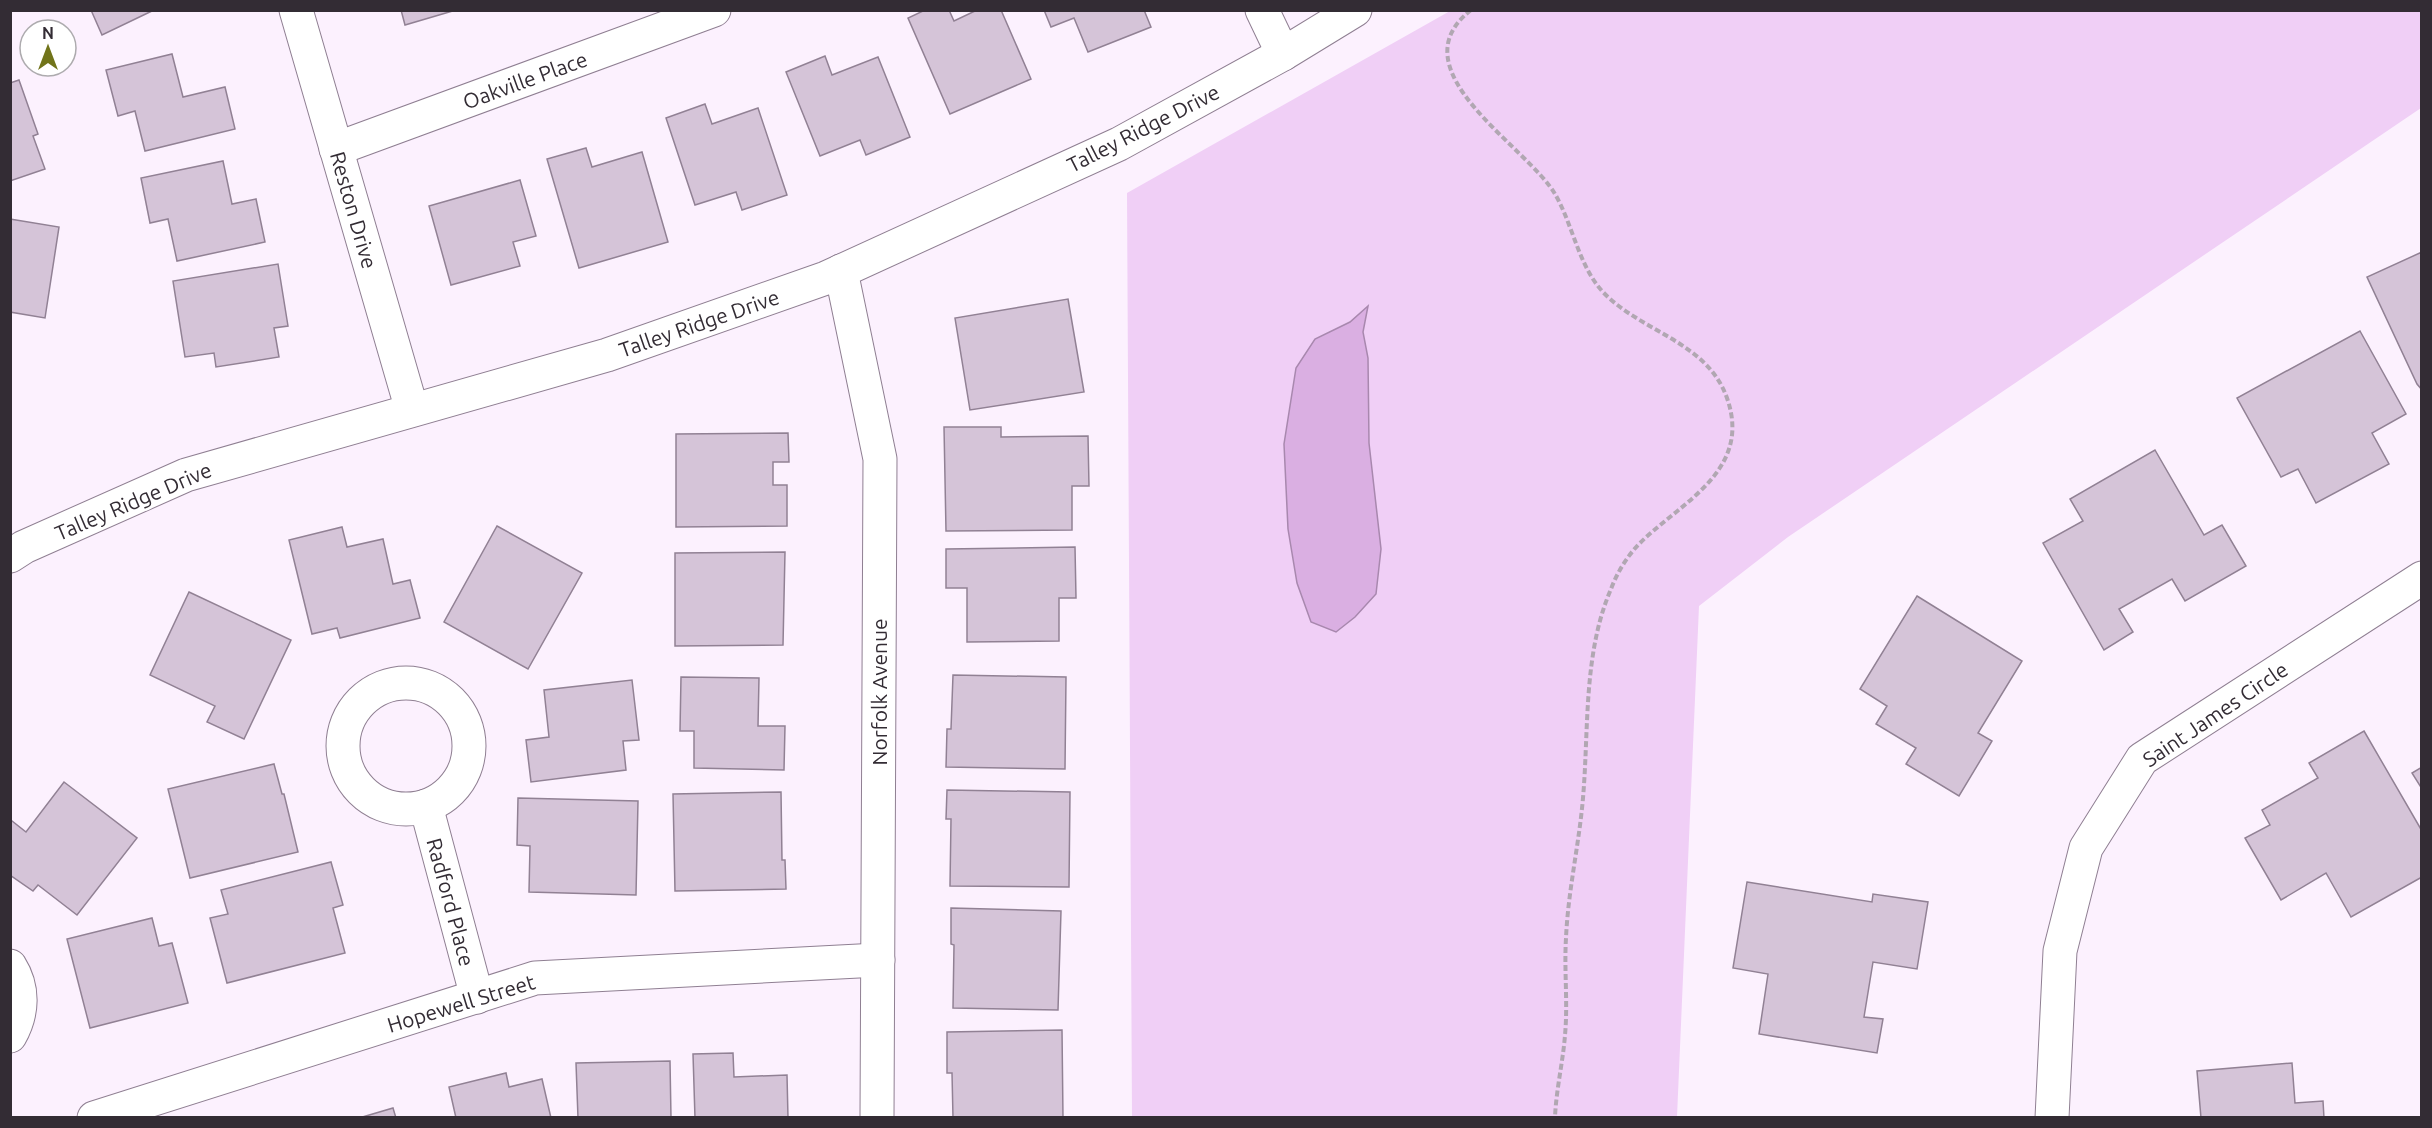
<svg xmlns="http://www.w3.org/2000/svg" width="2432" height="1128" viewBox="0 0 2432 1128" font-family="Ubuntu,sans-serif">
<rect width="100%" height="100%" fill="#fcf1fe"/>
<path fill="#f0cff6" d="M1450,11H2421V108L1788,537L1699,606L1677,1117H1132L1127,193Z"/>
<path fill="#daafe2" stroke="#a888ae" stroke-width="1.5" d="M1368,306L1363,332L1368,358L1369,443L1381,549L1376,594L1355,617L1336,632L1311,622L1297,583L1288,529L1284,444L1296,368L1315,339L1350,322Z"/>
<g fill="#d5c4d8" stroke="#918194" stroke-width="1.5">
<path d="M91,10H154L102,35Z"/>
<path d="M401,10H456L405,25Z"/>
<path d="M925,10H949L954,21L977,10H1001L1031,79L950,114L908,18Z"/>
<path d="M1044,10H1144L1151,27L1088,52L1074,18L1051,27Z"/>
<path d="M172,54L183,97L225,87L235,129L145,151L135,111L118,116L106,70Z"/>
<path d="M825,56L832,75L878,57L910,137L866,155L860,140L820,156L786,72Z"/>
<path d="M19,80L38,134L33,136L45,169L10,181V83Z"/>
<path d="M705,104L712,124L758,108L787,195L742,210L736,192L695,205L666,118Z"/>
<path d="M586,148L592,167L642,152L668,242L579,268L547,159Z"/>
<path d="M223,161L232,204L256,199L265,242L177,261L168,219L150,223L141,178Z"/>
<path d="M520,180L536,236L513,242L520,266L451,285L429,206Z"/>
<path d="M10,219L59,227L45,318L10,312Z"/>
<path d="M2422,252V390L2417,384L2367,277Z"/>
<path d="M278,264L288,326L274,328L279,357L216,367L214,353L185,357L173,281Z"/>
<path d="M1068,299L1084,392L970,410L955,318Z"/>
<path d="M2360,331L2406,414L2372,433L2389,464L2316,503L2298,469L2281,477L2237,398Z"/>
<path d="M944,427H1001V437L1088,436L1089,486H1072V530L946,531Z"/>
<path d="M788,433L789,462H773V485H787V526L676,527V434Z"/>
<path d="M2155,450L2204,535L2222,525L2246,566L2185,601L2172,579L2119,609L2133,632L2104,650L2043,543L2083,521L2070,499Z"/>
<path d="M497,526L582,573L528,669L444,622Z"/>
<path d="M342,527L347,547L383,539L393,584L410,580L420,618L340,638L337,628L312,634L289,540Z"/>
<path d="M1075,547L1076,598H1059V641L967,642V588H946V549Z"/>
<path d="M785,552L783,645L675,646V553Z"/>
<path d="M189,592L291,640L244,739L207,722L215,706L150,675Z"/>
<path d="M1917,596L2022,661L1978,733L1992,741L1959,796L1906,764L1916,748L1876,724L1887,706L1860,689Z"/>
<path d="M953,675L1066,677L1065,769L946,767L947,729H951Z"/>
<path d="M681,677L759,678L758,726H785L784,770L694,768V731H680Z"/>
<path d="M632,680L639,740L623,741L626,770L531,782L526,740L549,737L544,690Z"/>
<path d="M2364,731L2422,831V877L2351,917L2326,873L2281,900L2245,838L2270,825L2262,810L2318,778L2309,763Z"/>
<path d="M274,764L282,794H284L298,852L190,878L168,789Z"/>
<path d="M2422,767V789L2412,773Z"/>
<path d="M64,782L137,838L77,915L38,885L33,891L10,875V823L12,821L26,832Z"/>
<path d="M947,790L1070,792L1069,887L950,886L951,819H946Z"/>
<path d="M781,792L782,860H785L786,889L675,891L673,794Z"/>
<path d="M518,798L638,801L636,895L529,892L530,846L517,845Z"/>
<path d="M331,862L343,905L333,908L345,953L227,983L210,918L228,914L221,890Z"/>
<path d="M1747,882L1872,902L1873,894L1928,902L1917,969L1873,962L1864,1017L1883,1019L1877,1053L1759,1034L1768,974L1733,968Z"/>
<path d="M951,908L1061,911L1058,1010L953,1008L954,945L951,944Z"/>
<path d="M152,918L159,946L172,943L188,1003L90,1028L67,939Z"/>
<path d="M1062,1030L1063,1118H953L952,1073H947V1032Z"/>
<path d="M733,1053L734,1077L787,1075L788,1118H695L693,1054Z"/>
<path d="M670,1061L671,1118H578L576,1063Z"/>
<path d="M2292,1063L2295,1103L2323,1101L2324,1118H2201L2197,1071Z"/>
<path d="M506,1073L509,1087L542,1079L551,1118H456L449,1087Z"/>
<path d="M393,1108L396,1118H359Z"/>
</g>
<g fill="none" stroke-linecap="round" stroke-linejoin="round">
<defs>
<g id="minor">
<path d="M296,10L412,410"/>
<path d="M1262,10L1283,54"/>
<path d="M336,149L714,10"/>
<path d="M841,271L880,459L877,1118"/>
<circle cx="406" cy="746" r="63"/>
<path d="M426,806L477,997"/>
<path d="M10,966C24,988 23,1013 10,1036"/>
<path d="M94,1118L535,978L878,960"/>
<path d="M2052,1118L2060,951L2086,848L2142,759L2422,578"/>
</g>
<path id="tertiary" d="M10,556L24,547L186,475L607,355L826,278L1119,144L1283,54L1355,10"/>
</defs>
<use href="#minor" stroke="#8f7f92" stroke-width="35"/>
<use href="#tertiary" stroke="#8f7f92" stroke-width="35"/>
<path stroke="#b1a7b2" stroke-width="4" stroke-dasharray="6 3" stroke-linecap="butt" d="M1471,10C1394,70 1527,146 1555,194C1573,225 1578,264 1602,291C1640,332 1707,341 1727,398C1753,472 1679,503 1638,545C1626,558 1617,573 1611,589C1583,654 1589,728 1583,798C1579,845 1568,891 1566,938C1564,970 1568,1003 1565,1035C1563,1062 1556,1090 1555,1118"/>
<use href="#minor" stroke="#fff" stroke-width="33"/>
<use href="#tertiary" stroke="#fff" stroke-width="33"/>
</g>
<g text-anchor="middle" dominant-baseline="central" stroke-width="4.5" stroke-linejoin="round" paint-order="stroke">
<g font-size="21" fill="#332c34" stroke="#fff">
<text transform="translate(525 80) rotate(-20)">Oakville Place</text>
<text transform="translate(1143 128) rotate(-27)">Talley Ridge Drive</text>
<text transform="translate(354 210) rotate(74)">Reston Drive</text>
<text transform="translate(699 323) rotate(-19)">Talley Ridge Drive</text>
<text transform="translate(133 501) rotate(-23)">Talley Ridge Drive</text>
<text transform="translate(879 692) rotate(-90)">Norfolk Avenue</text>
<text transform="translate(2215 714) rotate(-34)">Saint James Circle</text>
<text transform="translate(451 902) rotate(75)">Radford Place</text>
<text transform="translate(461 1003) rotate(-17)">Hopewell Street</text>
</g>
</g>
<rect width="2432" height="1128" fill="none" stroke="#332c34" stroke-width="24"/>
<g transform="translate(48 48)"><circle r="28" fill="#ffffff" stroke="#adabae" stroke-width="1.5"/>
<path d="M0-4.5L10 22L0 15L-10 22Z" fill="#71741a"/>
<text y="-9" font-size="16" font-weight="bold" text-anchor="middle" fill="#332c34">N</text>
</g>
</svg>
